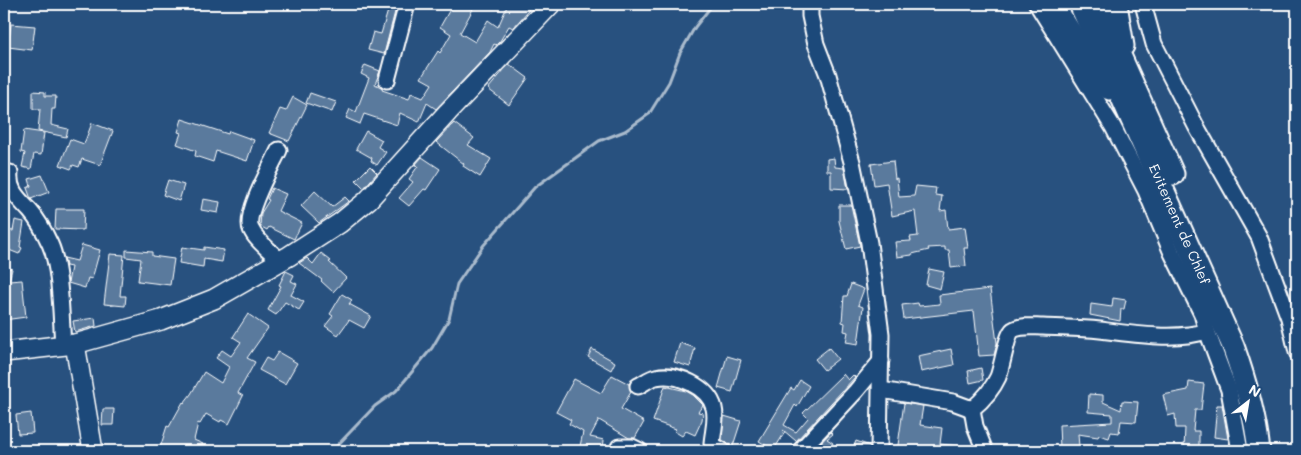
<svg xmlns="http://www.w3.org/2000/svg" width="1301" height="455" viewBox="0 0 1301 455" font-family="Mali,sans-serif">
<rect width="100%" height="100%" fill="#28517f"/>
<filter id="ink" filterUnits="userSpaceOnUse"><feTurbulence type="fractalNoise" baseFrequency=".02" numOctaves="2"/><feDisplacementMap in="SourceGraphic" scale="10" xChannelSelector="R" yChannelSelector="G"/><feConvolveMatrix kernelMatrix="1 2 1 2 8 2 1 2 1" color-interpolation-filters="sRGB"/></filter>
<g filter="url(#ink)">
<g fill="none" stroke-linecap="round" stroke-linejoin="round">
<path stroke="#aabbcd" stroke-width="3" d="M332,451L375,406L396,391L432,348L449,319L457,284L483,246L535,187L599,141L625,131L649,114L669,82L680,53L695,27L713,4"/>
</g>
<g fill="#5a7a9d" stroke="#fff">
<path d="M390,4H397L384,54L368,50L373,32L381,34Z"/>
<path d="M453,4H462L473,9L460,33L475,42L488,20L498,27L508,4H521L530,7L528,11L513,28L509,26L500,41L496,45L494,44L490,52L436,109L427,103L419,122L400,113L397,125L364,114L360,124L346,118L350,109L356,112L369,78L361,74L365,65L380,71L375,84L383,88L382,90L409,99L411,93L423,98L432,84L421,78L438,51L440,53L451,34L440,27Z"/>
<path d="M11,24L35,26L32,50L8,47Z"/>
<path d="M509,64L528,78L509,105L488,89Z"/>
<path d="M33,91L45,92V96H56L55,109H52L51,125L68,129L66,137L38,131L40,109H33Z"/>
<path d="M310,93L336,102L332,112L306,103Z"/>
<path d="M293,97L307,105L289,141L269,133L280,109L286,111Z"/>
<path d="M182,119L228,134L229,131L254,140L247,161L216,151L213,162L195,156L196,151L177,144L181,133L178,132Z"/>
<path d="M92,123L113,131L100,165L82,159L79,167L73,165L71,169L60,165L70,139L84,144Z"/>
<path d="M454,123L474,138L468,145L491,159L480,177L463,166L464,164L436,142Z"/>
<path d="M24,130L44,133L41,155L34,154L31,169L22,167L25,153L21,152Z"/>
<path d="M366,131L382,140L378,147L386,152L377,165L371,161L372,158L356,149Z"/>
<path d="M422,157L440,169L426,190L424,189L409,206L399,198L413,182L409,179L418,166L415,165Z"/>
<path d="M834,158L835,167L844,168L848,189L831,188V171H827V159Z"/>
<path d="M893,161L895,179L897,178L899,197L914,196L916,186L936,188L935,195L942,196L940,211L946,210L948,229L965,227L968,248H964L966,266L951,268L949,250H945V247L928,248L929,250L912,254V255L897,257L895,242L911,241L910,237L918,236L915,211L892,216L887,183L874,185L871,164Z"/>
<path d="M370,166L377,173L364,188L356,180Z"/>
<path d="M42,175L49,192L31,199L27,188L31,186L29,179Z"/>
<path d="M168,180L184,185L179,201L163,195Z"/>
<path d="M272,188L286,194L278,211L302,223L294,239L269,227L267,230L260,226L261,213L269,200L267,199Z"/>
<path d="M315,191L332,207L345,197L349,201L319,223L301,206Z"/>
<path d="M203,199L220,202L218,213L201,210Z"/>
<path d="M839,205H851L860,246L846,249L839,221Z"/>
<path d="M56,209H84L83,230L55,229Z"/>
<path d="M15,220L24,222L20,247L22,248L19,254L4,248V230L13,231Z"/>
<path d="M82,245L100,250L92,279L88,278L85,288L68,283L71,267L66,266L64,258L77,261Z"/>
<path d="M182,247L204,250V247L224,250L222,262L204,259L203,267L179,263Z"/>
<path d="M126,250L152,252V256L174,259L170,285L138,281L141,259L126,257Z"/>
<path d="M321,253L331,261L329,262L346,278L333,292L321,281L322,280L299,263L307,258L313,264Z"/>
<path d="M110,254L124,255L120,296H126L125,306L104,304Z"/>
<path d="M5,267L12,269L9,281L22,280L26,317L4,320Z"/>
<path d="M929,269L944,272L940,289L926,285Z"/>
<path d="M286,271L294,275L291,281L297,284L291,295L304,302L299,310L285,302L276,315L268,310L281,286L279,285Z"/>
<path d="M851,284L864,289L858,305L863,307L858,344L846,342L848,332L844,331L845,323L842,322L844,296H847Z"/>
<path d="M990,289L997,343L994,355L979,356L974,311L904,319L902,305L918,303L919,306L940,304L939,295Z"/>
<path d="M342,294L352,300L349,304L371,316L364,328L349,320L338,335L325,326L333,316L330,314Z"/>
<path d="M1113,298L1126,300L1124,309H1121L1120,321L1090,315L1091,304L1112,307Z"/>
<path d="M248,314L268,328L247,358L255,362L238,393L243,396L229,424L221,420L220,422L206,414L200,424L198,423L194,440L203,444L199,451H170L160,448L167,426L169,427L183,402L184,403L191,394L204,372L221,383L229,367L216,358L222,350L231,356L241,342L233,337Z"/>
<path d="M95,318L96,326L75,332L73,321Z"/>
<path d="M680,343L695,348L690,367L674,362Z"/>
<path d="M829,348L838,359L824,370L815,359Z"/>
<path d="M592,349L615,362L611,370L588,357Z"/>
<path d="M951,349L954,365L921,372L918,356Z"/>
<path d="M278,352L297,363L285,384L259,370L266,358L272,361Z"/>
<path d="M727,356L741,360L732,392L718,388Z"/>
<path d="M981,368L983,380L970,383L968,371Z"/>
<path d="M843,374L848,380L853,375L855,377L796,441L783,430L785,432L775,448L774,447L772,449L759,441L791,388L794,390L800,380L809,386L797,407L795,405L784,425L796,432L808,418L803,413Z"/>
<path d="M612,375L629,384L631,392L621,409L644,422L635,438H629L599,420L590,437L604,440L603,449L585,445L582,451H579L583,432L569,424L571,420L556,412L574,379L601,393Z"/>
<path d="M1189,382L1204,384L1201,410H1195L1193,431H1199V450L1184,449L1185,428H1176L1175,414L1168,416L1163,395L1188,390Z"/>
<path d="M665,386L686,391L693,395L703,405L698,412L703,413L702,420L695,435L686,431L682,436L674,431L676,429L653,421Z"/>
<path d="M1089,394L1103,395V402L1121,410L1122,401L1138,402L1136,422L1121,421L1119,433L1111,432L1109,438L1099,435L1098,437L1078,434L1079,447L1060,448L1059,425L1112,422V414L1088,412Z"/>
<path d="M904,403L923,406L920,425L942,428L940,444L959,446L958,451H895L898,445Z"/>
<path d="M1217,405H1222L1228,439L1214,437Z"/>
<path d="M103,409H114L113,425H102Z"/>
<path d="M31,413L33,433L18,434L16,415Z"/>
<path d="M724,416L741,421L732,449L728,443L722,440Z"/>
<path d="M831,432L833,434L827,439L833,443L828,451H813Z"/>
<path d="M856,441L870,446V451H852Z"/>
</g>
<g fill="none" stroke-linecap="round" stroke-linejoin="round">
<defs>
<g id="minor">
<path d="M810,4V16L816,44L828,75L852,162L869,243L881,334L879,451"/>
<path d="M1143,4L1154,44L1196,126L1259,237L1289,318L1297,352"/>
<path d="M387,80L407,4"/>
<path d="M279,150C272,165 244,214 251,229C256,241 271,251 280,261"/>
<path d="M10,173C8,191 19,199 30,211C38,220 45,233 50,244C61,268 61,319 63,346"/>
<path d="M1207,331L1229,390L1240,451"/>
<path d="M638,386C644,383 650,378 656,377C676,372 709,387 714,408C717,420 713,431 712,443L714,446L723,451"/>
<path d="M881,390L953,402L972,409"/>
<path d="M972,409C983,400 992,390 998,377C1002,367 1007,334 1013,330C1021,325 1034,327 1043,327C1062,328 1081,328 1100,330C1131,334 1177,341 1207,331L1202,314L1172,253L1146,191L1113,127L1037,4"/>
<path d="M972,409L975,426L985,451"/>
<path d="M619,447H632L640,451"/>
<path d="M800,451L856,391L881,361"/>
</g>
<g id="major">
<path d="M75,344L93,451"/>
<path d="M4,352L75,344L161,320L214,299L289,256L340,223L368,200L448,112L551,4"/>
</g>
<g id="highway">
<path d="M1053,4L1097,75L1109,89"/>
<path d="M1080,4L1233,346C1245,380 1255,415 1259,451"/>
<path d="M1097,4L1173,174"/>
<path d="M1116,4L1123,46"/>
</g>
</defs>
<use href="#minor" stroke="#fff" stroke-width="19"/>
<use href="#major" stroke="#fff" stroke-width="22"/>
<use href="#highway" stroke="#fff" stroke-width="25"/>
<use href="#minor" stroke="#1f4a7a" stroke-width="15"/>
<use href="#major" stroke="#1f4a7a" stroke-width="19"/>
<use href="#highway" stroke="#1f4a7a" stroke-width="21"/>
</g>
</g>
<g text-anchor="middle" dominant-baseline="central" stroke-width="5" stroke-linejoin="round" paint-order="stroke">
<g font-size="14" fill="#fff" stroke="#1f4a7a">
<text transform="translate(1180 224) rotate(66)">Evitement de Chlef</text>
</g>
</g>
<rect width="1301" height="455" fill="none" stroke="#1f4a7a" stroke-width="20"/>
<rect x="10" y="10" width="1281" height="435" fill="none" stroke="#fff" stroke-width="2" filter="url(#ink)"/>
<g transform="translate(1248 402) rotate(31)" stroke="#1f4a7a" stroke-width="4" paint-order="stroke">
<path d="M0-4L9 19L0 12L-9 19Z" fill="#ffffff"/>
<text y="-8" font-size="14" font-weight="bold" text-anchor="middle" fill="#ffffff">N</text>
</g>
</svg>
